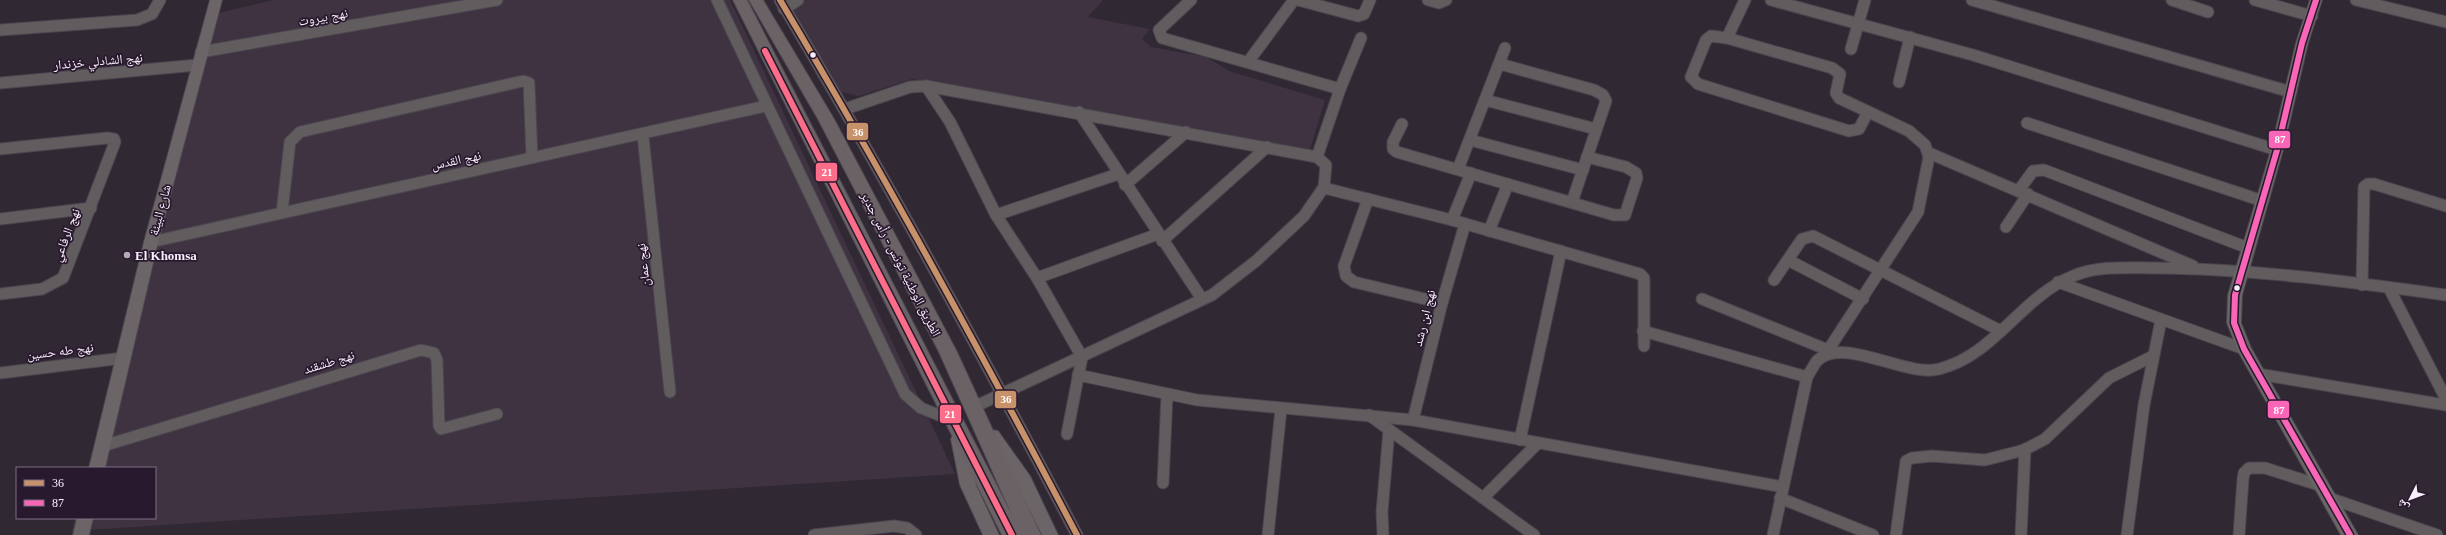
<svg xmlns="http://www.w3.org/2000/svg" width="2446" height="535" viewBox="0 0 2446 535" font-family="'Times New Roman','Noto Naskh Arabic',serif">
<rect width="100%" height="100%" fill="#302833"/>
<g fill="#3f3342">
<path d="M273,0H730L955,474L72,531L75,518H155V468H88L207,16Z"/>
<path d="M803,0H1103L1088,17L1150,29L1142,39L1151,47L1206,57L1229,71L1325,100L1309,153L912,79L859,96L835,91L791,8Z"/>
</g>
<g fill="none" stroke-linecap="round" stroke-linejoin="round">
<defs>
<g id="minor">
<path d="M717,0L905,394L921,408L954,421"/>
<path d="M780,0C884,175 982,354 1077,535"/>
<path d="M1191,0L1159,30L1162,38L1340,89"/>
<path d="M1298,0L1358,16L1364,14L1370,0"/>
<path d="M1428,0L1439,3L1446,0"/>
<path d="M1771,0L1973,55L2277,150"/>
<path d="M1972,0L2291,92"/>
<path d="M2172,0L2208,12"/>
<path d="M2255,0L2312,16"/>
<path d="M2356,0L2446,22"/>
<path d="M784,9L798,0"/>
<path d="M0,30L137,20L152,14L160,0"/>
<path d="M1727,38L1745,0"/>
<path d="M1851,49L1865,0"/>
<path d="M201,52L497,0"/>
<path d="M1248,62L1294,0"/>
<path d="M1500,64L1594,90L1603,95L1606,101L1572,202"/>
<path d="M1899,82L1910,37"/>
<path d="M0,83L197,65"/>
<path d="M926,86L950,122L996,215L1037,278L1082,357L1067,434"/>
<path d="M1485,100L1596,129"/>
<path d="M845,109L910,87L926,86L1317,157"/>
<path d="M1079,112L1202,299"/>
<path d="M2027,123L2263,201"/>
<path d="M1402,124L1393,142V149L1397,152L1614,215H1625L1637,178L1636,173L1626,167L1587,157"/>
<path d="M643,136L670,392"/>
<path d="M1470,140L1583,170"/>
<path d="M0,149L107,138L114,139L115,142L63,278L42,289L0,294"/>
<path d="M1929,153L2193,266"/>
<path d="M1458,169L1505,48"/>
<path d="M1125,185L1186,132"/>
<path d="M1324,188L1452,220L1640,274L1644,278V346"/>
<path d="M2019,190L2033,171L2044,170L2248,248"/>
<path d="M1368,199L1344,266L1346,276L1354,282L1442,303"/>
<path d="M282,212L290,142L300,132L523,81L529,83L532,158"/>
<path d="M996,215L1118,174"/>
<path d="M0,219L91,208"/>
<path d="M1452,220L1471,173"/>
<path d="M2006,227L2028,194"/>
<path d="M1489,231L1508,184"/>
<path d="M1162,241L1267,147"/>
<path d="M151,242L766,106"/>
<path d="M1788,260L1863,299"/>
<path d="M1037,278L1158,234"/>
<path d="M1774,280L1802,239L1813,236L2001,331"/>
<path d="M2058,282L2244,349"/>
<path d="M2362,285L2364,187L2368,184H2374L2446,206"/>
<path d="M2389,288L2446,399"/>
<path d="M1702,299L1828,350"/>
<path d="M1643,331L1807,377"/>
<path d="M1825,355L1918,212L1929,157L1925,145L1909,131L1839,98L1836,93L1840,74L1832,68L1727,38L1711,36L1706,40L1691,77L1698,84L1849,131L1859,129L1868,112"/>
<path d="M0,373L123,358"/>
<path d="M2258,374L2446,405"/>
<path d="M1078,375L1197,400L1413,420L1783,487"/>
<path d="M974,407L1212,295L1256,261L1304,216L1324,187L1326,165L1317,157L1340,89L1361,38"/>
<path d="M1369,415L1534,535"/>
<path d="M1413,420L1442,303L1465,224"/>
<path d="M1520,440L1561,251"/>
<path d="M103,446L421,350L434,353L437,360L439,426L441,429L497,414"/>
<path d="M1163,483L1167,395"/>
<path d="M1483,498L1537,444"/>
<path d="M1780,498L1873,535"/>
<path d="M2329,498L2437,535"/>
<path d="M814,535L894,526L907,528L916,535"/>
<path d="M1268,535L1281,409"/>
<path d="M1383,535L1382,512L1389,430"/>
<path d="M1773,535L1807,377C1810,372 1813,367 1816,362C1841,334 1906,378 1939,369C1995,355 2021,297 2073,276C2099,265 2130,268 2158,268C2255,269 2350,282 2446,295"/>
<path d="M1896,535L1906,461L1912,458L1932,456L1985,460L2024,450L2045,439L2109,378L2153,356"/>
<path d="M2021,535L2025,449"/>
<path d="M2127,535L2144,405L2161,320"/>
<path d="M2239,535L2243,479L2244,473L2249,468H2265L2322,486"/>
</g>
<g id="major">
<path d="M210,0H222L158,242L105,468H89L144,242Z"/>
<path d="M2310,0H2322L2308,43L2283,150L2242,295L2241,323L2251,348L2358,535H2341L2239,353L2227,323L2228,295L2271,150L2296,43Z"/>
<path d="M992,430L998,431L1030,476L1058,535H1042L1018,486L984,436L986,431Z"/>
<path d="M959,433L965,434L967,439L976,485L999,535H983L960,485L951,439L953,434Z"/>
<path d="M77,518H93L89,535H73Z"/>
</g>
<path id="highway" d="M733,0H747L1012,515L939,352L818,119L749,0H763L834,119L957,352L1041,535H1002Z"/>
</defs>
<use href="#minor" stroke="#4b454f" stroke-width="13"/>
<use href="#major" stroke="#4b454f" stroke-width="2"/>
<use href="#highway" stroke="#4b454f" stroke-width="2"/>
<use href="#minor" stroke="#615c5e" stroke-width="11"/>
<use href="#major" fill="#6c6568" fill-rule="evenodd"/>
<use href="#highway" fill="#6b6265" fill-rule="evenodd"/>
<defs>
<path id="bus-1" d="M780,0C884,175 982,354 1077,535"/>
<path id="bus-2" d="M2316,0L2302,43L2277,150L2235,295L2234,323L2244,349L2350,535"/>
<path id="bus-3" d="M765,51L1012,535"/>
</defs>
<use href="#bus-1" stroke="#29192e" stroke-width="9"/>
<use href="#bus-2" stroke="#29192e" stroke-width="9"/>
<use href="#bus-3" stroke="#29192e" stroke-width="9"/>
<use href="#bus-1" stroke="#c7916a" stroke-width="6"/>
<use href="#bus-2" stroke="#fa66b7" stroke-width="6"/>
<use href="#bus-3" stroke="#fb6d88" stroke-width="6"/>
</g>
<g fill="#faeffe" stroke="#29192e" stroke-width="1.5">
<circle cx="813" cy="55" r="3.5"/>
<circle cx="2237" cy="288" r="3.5"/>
</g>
<circle fill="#b3a9b7" stroke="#29192e" stroke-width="1.5" cx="127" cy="255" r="4"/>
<g text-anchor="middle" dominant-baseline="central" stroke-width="3.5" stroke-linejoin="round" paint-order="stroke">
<g font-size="13" fill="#faeffe" stroke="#29192e">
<text transform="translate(323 17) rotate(-10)">نهج بيروت</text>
<text transform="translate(98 61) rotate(-5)">نهج الشادلي خزندار</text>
<text transform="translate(456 160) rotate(-12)">نهج القدس</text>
<text transform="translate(160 210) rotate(-75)">شارع البيئة</text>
<text transform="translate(66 235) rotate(-69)">نهج الرفاعي</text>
<text transform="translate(901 264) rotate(63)">الطريق الوطنية تونس - رأس جدير</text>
<text transform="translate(643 265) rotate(-96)">نهج عمان</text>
<text transform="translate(1424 318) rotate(-76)">نهج ابن رشد</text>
<text transform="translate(60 351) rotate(-7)">نهج طه حسين</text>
<text transform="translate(329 362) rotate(-17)">نهج طشقند</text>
</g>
<g font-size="13" font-weight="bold" fill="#faeffe" stroke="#29192e" text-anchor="start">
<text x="135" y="255">El Khomsa</text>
</g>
</g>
<g stroke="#29192e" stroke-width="1.5">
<rect x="846" y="122" width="23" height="19" rx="4" fill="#c7916a"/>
<rect x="2268" y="130" width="23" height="19" rx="4" fill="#fa66b7"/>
<rect x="815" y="162" width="23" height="20" rx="4" fill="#fb6d88"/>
<rect x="994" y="390" width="23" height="19" rx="4" fill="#c7916a"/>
<rect x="2267" y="400" width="23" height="19" rx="4" fill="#fa66b7"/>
<rect x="939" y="404" width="23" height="20" rx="4" fill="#fb6d88"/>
</g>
<g font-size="11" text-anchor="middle" font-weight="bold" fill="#fff">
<text x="858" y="136">36</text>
<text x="2280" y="143">87</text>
<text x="827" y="176">21</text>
<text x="1006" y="403">36</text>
<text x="2279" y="414">87</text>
<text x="950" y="418">21</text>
</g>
<rect x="16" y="467" width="140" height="52" fill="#29192e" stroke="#7d6f81"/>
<rect x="24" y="480" width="20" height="6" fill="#c7916a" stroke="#7d6f81"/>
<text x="52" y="487" font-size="12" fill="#faeffe">36</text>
<rect x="24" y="500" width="20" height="6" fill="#fa66b7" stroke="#7d6f81"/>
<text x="52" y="507" font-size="12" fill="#faeffe">87</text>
<g transform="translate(2410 499) rotate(228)" stroke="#29192e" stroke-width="3" paint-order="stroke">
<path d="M0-3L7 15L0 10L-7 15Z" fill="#faeffe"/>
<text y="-6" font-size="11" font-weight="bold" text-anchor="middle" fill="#faeffe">ش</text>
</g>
</svg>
